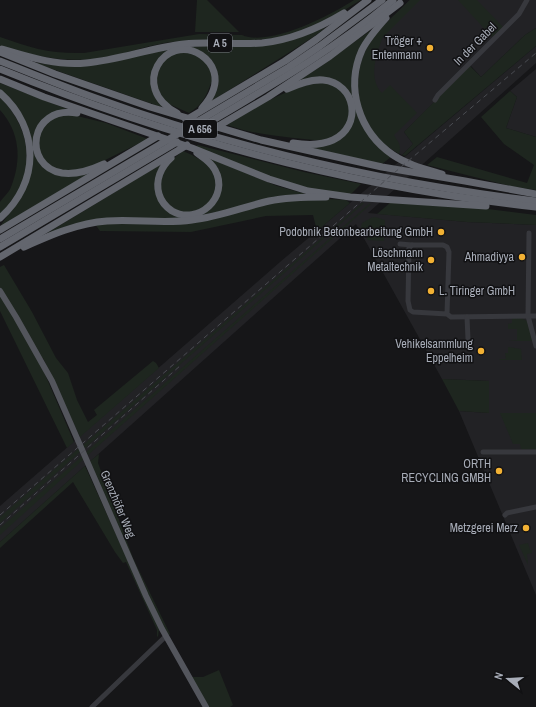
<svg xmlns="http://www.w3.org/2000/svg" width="536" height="707" viewBox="0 0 536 707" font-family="'Archivo Narrow',sans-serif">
<rect width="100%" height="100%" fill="#161618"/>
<g fill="#222225">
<path d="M410,0H536V28L525,35L481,77L471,66L404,132L413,144L402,155L390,148L359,103L387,22Z"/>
<path d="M536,46V63L368,213L467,222L536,225V595L459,411L489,413V381L442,379L356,224L0,542V506L280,262Z"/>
<path d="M536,69V137L506,128L517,97L510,91Z"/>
</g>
<g fill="#1e261f">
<path d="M197,0H207L239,32H195Z"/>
<path d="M354,0H361C338,14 314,30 287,36C250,44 211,38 172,42C151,44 129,53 107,57C69,64 37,57 0,46V37C31,48 50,54 84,53L199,34L242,35C270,47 331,15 354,0Z"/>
<path d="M410,0H420L383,37C376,53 368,79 382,93L390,85L417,113L394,135C398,142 402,145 399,154C392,149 384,145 379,139C354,114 351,68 372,40C382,25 397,13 410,0Z"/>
<path d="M458,0H477L503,27L492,37Z"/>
<path d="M327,27L316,35L293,50L210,102L217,83H211C206,97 202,105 189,113L169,104L162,105L161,107L144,101L32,62L52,65L175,48L298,38Z"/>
<path d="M536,28V46L405,156L402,155L413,144L404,132L470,66L481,77L525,35Z"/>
<path d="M371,30L353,74L366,132L376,145L391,157L382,164L307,147L334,142C298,138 261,137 227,125C256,107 284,89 318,83L297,82L324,64Z"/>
<path d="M0,83L67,109L48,115L69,114L106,123L148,139L95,165V170L0,227C6,216 15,208 21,197C36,173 38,135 19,113C15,108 2,95 0,89C0,87 0,85 0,83Z"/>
<path d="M510,91L517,97L506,128L536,137V190L510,186L427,165L437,157L527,183L534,165L504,144L481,117Z"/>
<path d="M0,97C27,125 36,161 16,196C12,203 5,209 0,215C0,211 0,205 0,202C3,197 9,193 11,187C22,160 20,132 0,110Z"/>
<path d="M198,145L304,172L361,184L351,194L326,193L277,181L194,147Z"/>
<path d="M183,151L192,155L206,163L209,158L277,186L306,194L277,196L346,200L350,203L317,231L313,215L266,216L191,232L100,231L92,220L39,238L163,163L162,173L169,162Z"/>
<path d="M391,202L472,207L536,215V225L467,222L377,214Z"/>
<path d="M362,203H364L85,448L83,445Z"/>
<path d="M369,204H371L88,455L86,452Z"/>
<path d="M375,217L385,220L384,241L368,240L361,228L362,223L371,218Z"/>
<path d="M4,265L32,312L56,358L68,373L77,400L88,422L97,415L94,410L153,361L156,363L159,368L80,437L43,358H38L74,442L67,448L0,311V267Z"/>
<path d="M512,318H521L527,321L533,341H509L517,340V329H508V324L512,323Z"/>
<path d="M508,347L521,349L522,360H500L499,359H506L505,353H508Z"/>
<path d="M442,379L489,381V413L459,411Z"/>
<path d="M500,413H536V449H521L520,444H513Z"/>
<path d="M79,448L80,452L0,523V517Z"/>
<path d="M99,454L98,463L133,558L170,634L168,636L146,594L89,462Z"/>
<path d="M82,456L84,459L0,535V528Z"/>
<path d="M85,466L159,629L158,637L157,636V630L126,562L123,563L115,552L73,482L0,548V542Z"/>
<path d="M528,543L530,550H532V553L527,554L528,565L519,545Z"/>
<path d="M219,670L233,705L230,707H209L191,677H203Z"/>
</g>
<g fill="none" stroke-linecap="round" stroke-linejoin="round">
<g stroke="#37383d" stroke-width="5">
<path d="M435,100L438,95L519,14L527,0"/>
<path d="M529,233L528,316L536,346"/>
<path d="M400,244L412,245"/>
<path d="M447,314L449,252L447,247L443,245H412L409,248L408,301L410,310L413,312L447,314L451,317L536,316"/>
<path d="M467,317L468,339"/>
<path d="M483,452H536"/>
<path d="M505,515L507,513L536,507"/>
<path d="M92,707L166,636"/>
</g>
<path stroke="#53555c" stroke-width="6" d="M0,291L16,317L52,381L146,596L162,629L206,707"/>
<g stroke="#63666e" stroke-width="7">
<path d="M386,18C377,28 368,38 362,50C345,88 359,132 393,155C408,165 425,169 442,174"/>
<path d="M2,49C29,57 57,66 86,63C119,60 150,48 184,44C210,41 236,45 262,43C292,40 319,28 344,13"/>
<path d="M0,52L55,74L150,107L261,140L382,167L465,181L536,194"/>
<path d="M0,61C31,73 62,86 93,97C236,149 385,183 536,201"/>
<path d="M0,69C172,139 352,187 536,207"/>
<path d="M0,79L44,97L192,148L269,179L308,191L350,197L486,206"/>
<path d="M287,89C298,84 310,79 323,80C356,83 363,126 333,140C320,146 306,145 293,143"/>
<path d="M0,93C40,128 40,183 0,218"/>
<path d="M77,113C29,105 22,166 62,173C76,175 91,170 104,164"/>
<path d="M177,113C128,87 166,32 201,55C207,59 212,65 214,72C218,86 211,98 202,108"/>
<path d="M186,120L285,61L317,39L368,0"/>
<path d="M197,122L289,67L320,46L382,0"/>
<path d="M205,125C269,87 335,49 393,0"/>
<path d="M215,128L268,97L330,56L400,3"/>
<path d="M171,158C161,167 155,180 159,194C161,201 166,207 172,211C198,226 230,197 215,170C211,162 204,158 197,153"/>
<path d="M0,230L158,136"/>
<path d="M0,239L181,132"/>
<path d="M0,247L177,142"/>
<path d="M24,247C51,235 78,223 107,221C136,219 164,224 192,220C219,217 243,207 269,201C288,197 307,197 326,197"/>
<path d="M0,257L187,145"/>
</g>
<g stroke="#4a4c52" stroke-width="1" stroke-dasharray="5 4" stroke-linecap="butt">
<path d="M0,515L394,173L536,53"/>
<path d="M0,525L181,365"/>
</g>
</g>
<g fill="#f2b134" stroke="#111113" stroke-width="1.5">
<circle cx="430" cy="48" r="4"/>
<circle cx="441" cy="232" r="4"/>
<circle cx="522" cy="257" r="4"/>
<circle cx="431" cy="260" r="4"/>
<circle cx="431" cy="291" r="4"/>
<circle cx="481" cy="351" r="4"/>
<circle cx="499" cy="471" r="4"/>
<circle cx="526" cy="528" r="4"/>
</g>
<g text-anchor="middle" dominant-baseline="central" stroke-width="3" stroke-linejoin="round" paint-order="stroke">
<g fill="#111113" stroke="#7b7e86" stroke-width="1">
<rect x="208" y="34" width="24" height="18" rx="3"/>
<rect x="183" y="120" width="34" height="18" rx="3"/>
</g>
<g font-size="11" font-weight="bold" fill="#a8adb8">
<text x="220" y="43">A 5</text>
<text x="200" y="129">A 656</text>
</g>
<g font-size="12" fill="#a8adb8" stroke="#111113" text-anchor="end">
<text x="422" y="41">Tröger +<tspan x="422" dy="14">Entenmann</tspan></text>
<text x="433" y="232">Podobnik Betonbearbeitung GmbH</text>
<text x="423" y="253">Löschmann<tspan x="423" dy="14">Metaltechnik</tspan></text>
<text x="514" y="257">Ahmadiyya</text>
<text x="439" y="291" text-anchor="start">L. Tiringer GmbH</text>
<text x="473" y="344">Vehikelsammlung<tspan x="473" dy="14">Eppelheim</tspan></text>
<text x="491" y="464">ORTH<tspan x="491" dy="14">RECYCLING GMBH</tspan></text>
<text x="518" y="528">Metzgerei Merz</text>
</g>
<g font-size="12" fill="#a8adb8" stroke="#111113">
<text transform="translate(475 44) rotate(-45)">In der Gabel</text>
<text transform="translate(118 504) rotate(67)">Grenzhöfer Weg</text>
</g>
</g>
<g transform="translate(508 679) rotate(288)" stroke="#111113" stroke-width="3" paint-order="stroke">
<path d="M0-3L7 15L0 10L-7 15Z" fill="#a8adb8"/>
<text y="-6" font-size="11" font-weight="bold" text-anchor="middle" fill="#a8adb8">N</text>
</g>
</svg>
